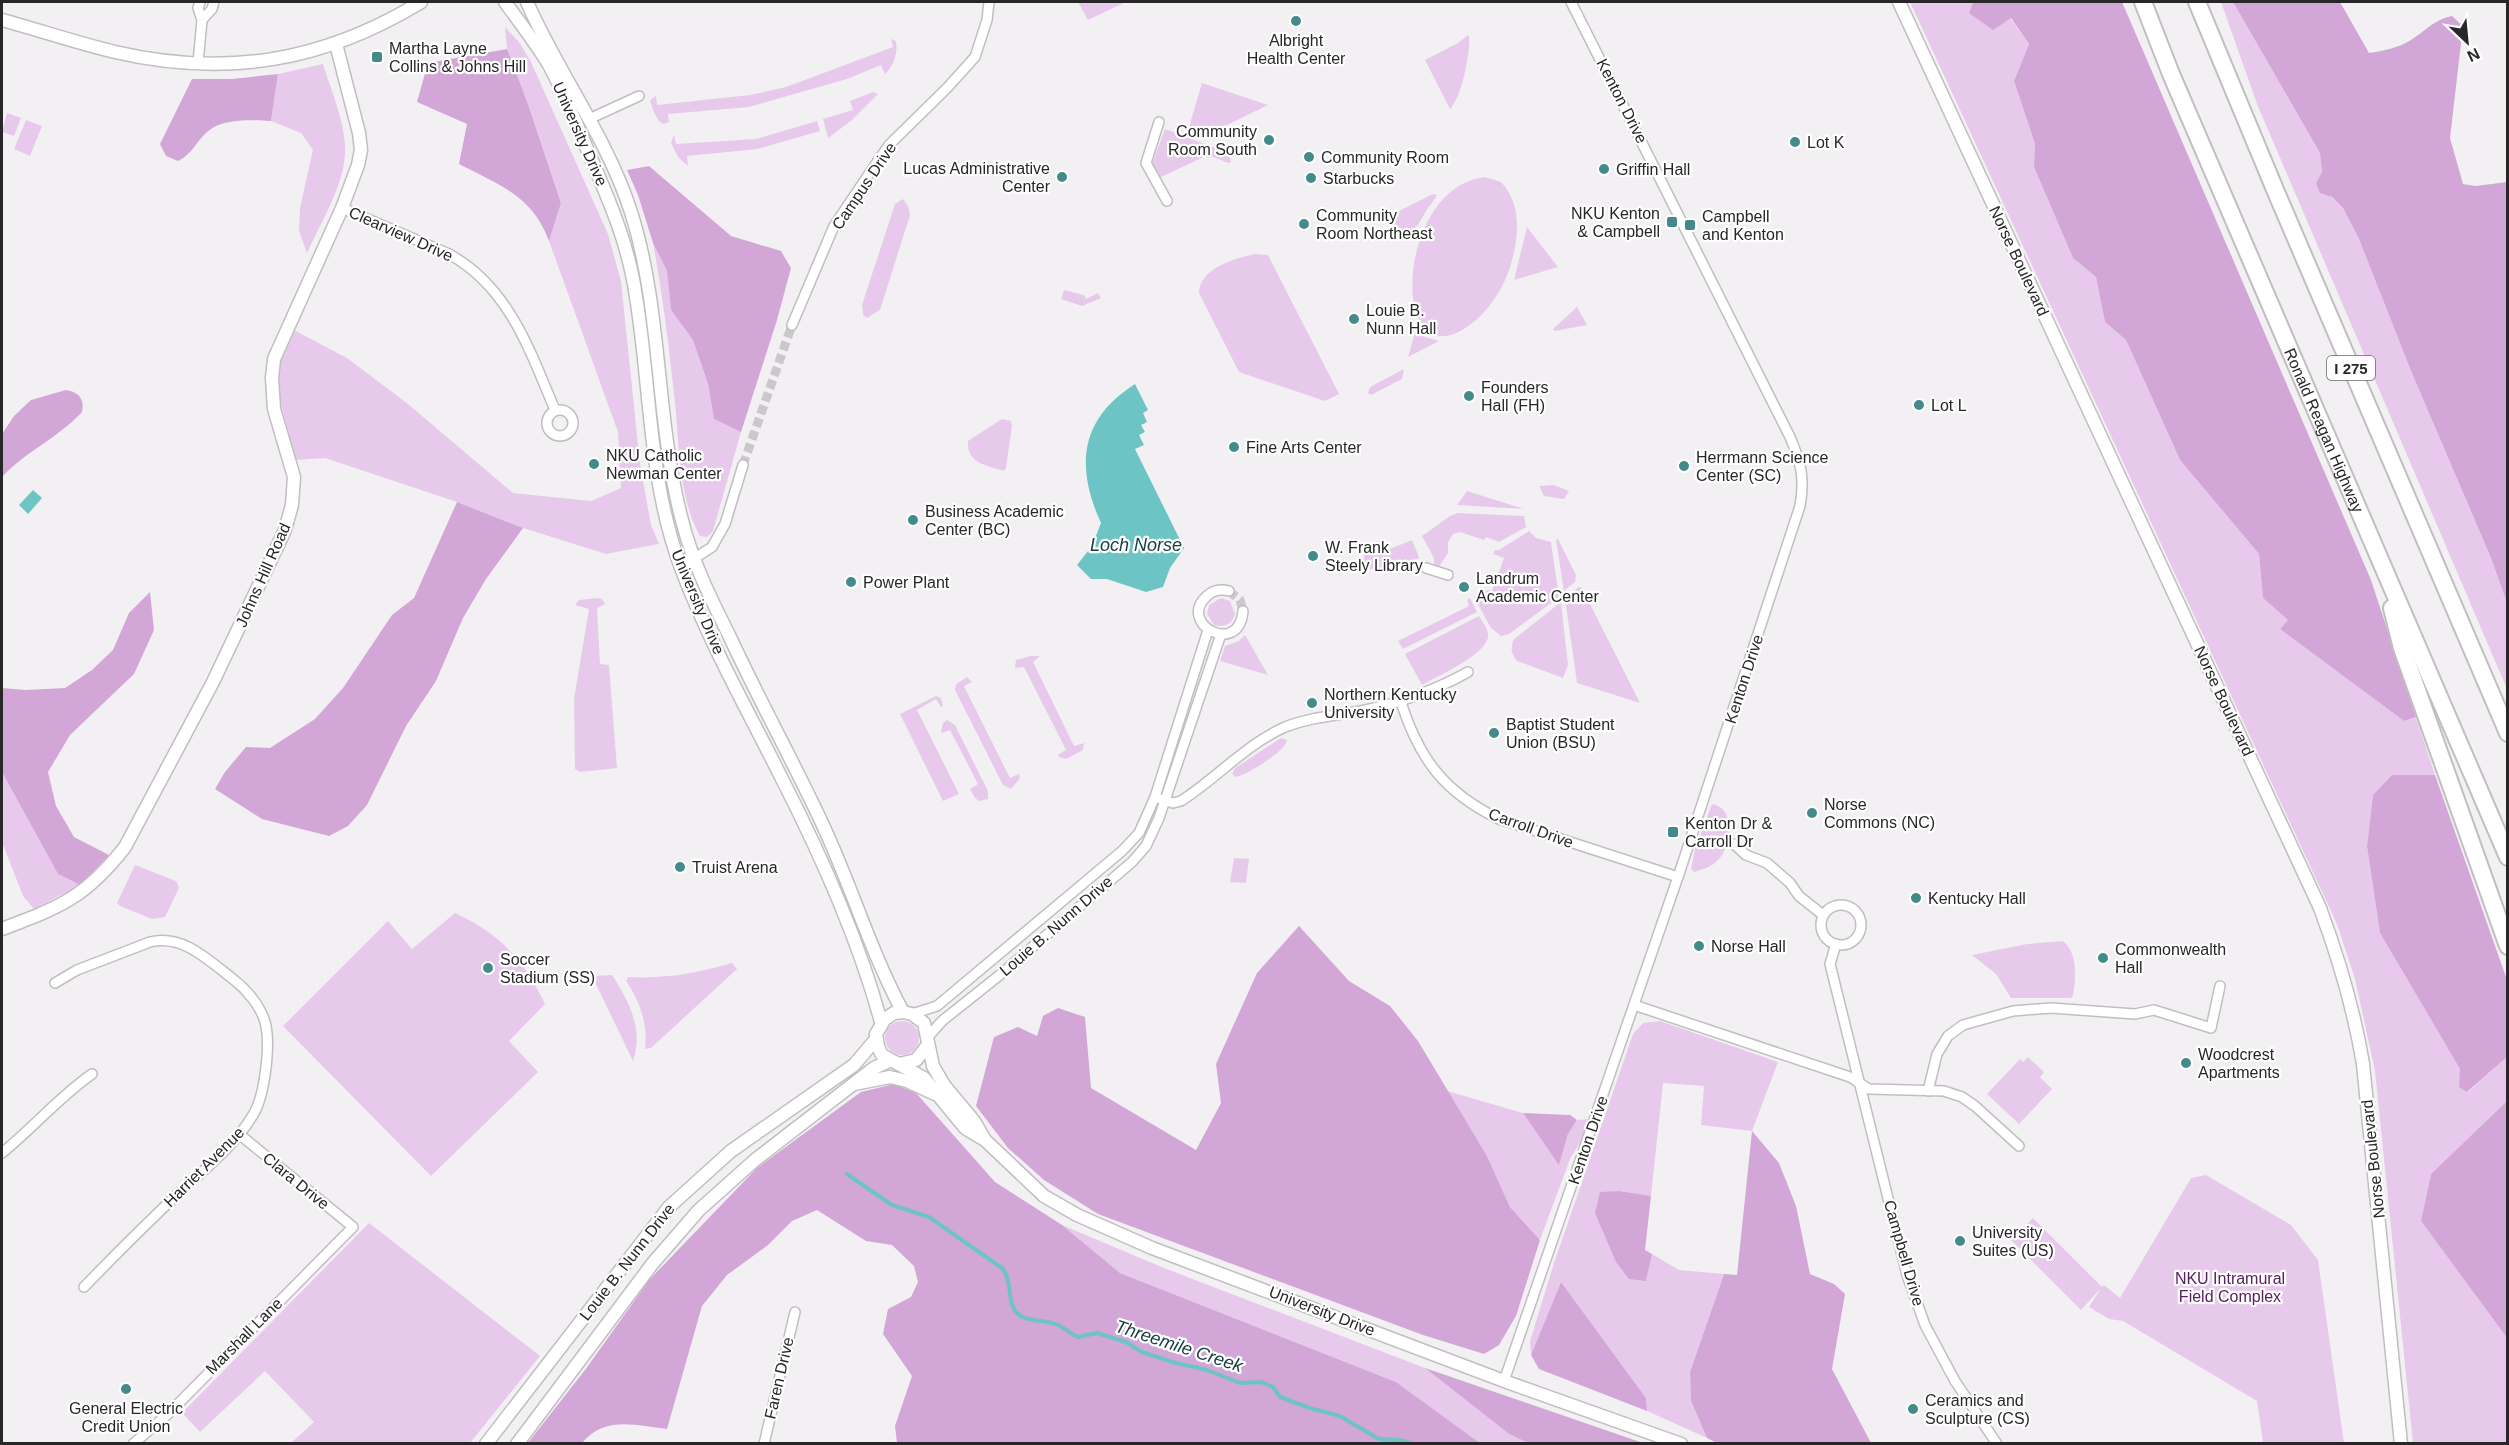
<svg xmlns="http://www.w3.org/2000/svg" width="2509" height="1445" viewBox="0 0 2509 1445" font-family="Arial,sans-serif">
<rect width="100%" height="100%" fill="#f3f0f3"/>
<g fill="#e7caeb">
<path d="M1078,2H1126L1088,20Z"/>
<path d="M1910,2H1973L1969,13L2010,18L2029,44L2014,81L2035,144L2034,167L2073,258L2096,277L2105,322L2126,340L2180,460L2259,554L2263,598L2288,620L2280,629L2404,721L2416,717L2435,775H2392L2373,795L2367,846L2380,933L2460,1069L2468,1092L2507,1057V1101L2431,1174L2421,1221L2507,1338V1443H2413L2375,1071L2355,979L2337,924Z"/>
<path d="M2221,2H2233L2320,153L2322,172L2316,183L2343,208L2359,239L2411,371L2491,558L2507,603V689L2257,104Z"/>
<path d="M505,27L519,42L531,62L608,234L621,281L640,464L651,525L659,544L606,554L523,528L457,502L325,458L295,460L279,396V366L292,329L347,358L408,404L513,493L591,501L621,488L618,432L549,241L561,203L528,104L507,49Z"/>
<path d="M1467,36H1469C1471,51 1461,99 1450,109L1425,60L1458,43Z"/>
<path d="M891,39L896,41C898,53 894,66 885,74L881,65L847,79L749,107L668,114L669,122L663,124C656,120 652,108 650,100L656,96L657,105L750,95L786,87L893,47Z"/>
<path d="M323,64C331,90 347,127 345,154C343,188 321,222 307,253L299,231L300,208L313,150L301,133L271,121L278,74Z"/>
<path d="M1202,83L1268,105L1221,128L1217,138L1189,127Z"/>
<path d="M873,92L878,94L852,120L828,138L823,119L853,110L850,101Z"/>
<path d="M7,113L21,118L14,136L2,132Z"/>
<path d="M26,120L42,126L30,156L14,149Z"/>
<path d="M817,121L820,131L758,149L687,156L688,166L678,157L671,143L674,135L676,144L756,139Z"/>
<path d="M1165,129L1229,153L1231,162L1228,163L1208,155L1159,178L1152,164Z"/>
<path d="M1485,177L1501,182C1522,204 1519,237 1511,264C1504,288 1488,313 1467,327C1388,380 1395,187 1485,177Z"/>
<path d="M1433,194L1437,195C1434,201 1429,206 1426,211C1418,225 1416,233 1398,234L1389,216Z"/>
<path d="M903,199L908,206L910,215L880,310L867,318L863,315L862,305L895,204Z"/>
<path d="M1527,227L1558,267L1514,280Z"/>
<path d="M653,243L667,271L671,310L693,340L708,384L714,419L741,432L713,531L707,537L700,536C679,500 679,443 675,402C669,349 663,296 653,243Z"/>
<path d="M1255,254L1268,255L1339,394L1325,401L1239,372L1199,293C1199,268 1236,258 1255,254Z"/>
<path d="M1064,290L1084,295L1086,299L1098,293L1101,298L1082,306L1061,299Z"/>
<path d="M1577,307L1587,325L1555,331L1553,329Z"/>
<path d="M1416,329L1425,337L1439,341L1408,357Z"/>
<path d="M1404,369L1402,379L1371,395L1368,393L1370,387Z"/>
<path d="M1002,419L1011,421L1012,426L1006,468L1004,471C987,466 966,463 968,441Z"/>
<path d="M1554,485L1569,491L1564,499L1544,496L1539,486Z"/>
<path d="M1467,491L1524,509L1457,505Z"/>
<path d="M1458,513L1524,516L1526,527L1499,542L1486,537L1484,540L1460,532L1453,534L1448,542V553L1438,568L1434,566V558L1422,536L1450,516Z"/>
<path d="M1529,531L1536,538L1551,542L1559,597L1509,634L1501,636L1491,628L1474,597L1488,590L1492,591L1504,558L1493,554L1495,550H1499Z"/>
<path d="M1558,539L1576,575L1575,582L1564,591L1556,540Z"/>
<path d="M1412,540L1419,557L1418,559L1377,569H1364V551L1390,549Z"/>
<path d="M1579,587L1582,588L1640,703L1577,683L1565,599Z"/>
<path d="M598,598L602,599L605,604L597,608L600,664L609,665L617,768L580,772L575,769L574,699L589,609L575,605L579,600Z"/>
<path d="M1221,598L1230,601L1235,614C1232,624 1224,628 1214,625L1207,614L1209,605Z"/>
<path d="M1470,598L1477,612L1403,649L1398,641L1469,606L1467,600Z"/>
<path d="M1561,602L1568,665L1563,678L1517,661C1511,654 1510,648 1514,639Z"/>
<path d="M1479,616C1482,621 1487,628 1488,633C1492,653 1437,676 1422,685L1405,654Z"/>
<path d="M1245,635L1268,675L1220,661L1225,646L1239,641Z"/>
<path d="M1031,656H1040L1033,662L1074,746L1084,743L1083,750L1066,759L1059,757L1058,755L1066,750L1024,667L1015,668L1016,660Z"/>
<path d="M967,677L972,682L964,686L1010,778L1019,774L1020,778L1011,789L1003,785L955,690L956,684Z"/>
<path d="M936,696L941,698L943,706L941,707L936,699L917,710L959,794L943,801L900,714Z"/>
<path d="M947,720L955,725L988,791V799L979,801L975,798L970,789L978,784L950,730L942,733L941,731L943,723Z"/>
<path d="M1281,738L1287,740C1285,752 1248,774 1236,777L1232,774L1235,768Z"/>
<path d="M2,772L58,874L80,885L34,909L23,896L2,842Z"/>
<path d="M1712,804C1736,808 1732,845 1719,859C1712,867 1704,869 1694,872L1691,869L1695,849Z"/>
<path d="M1234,858L1249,859L1246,883L1230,882Z"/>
<path d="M135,865L176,881L179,888L165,917L152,919L120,906L117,903Z"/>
<path d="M455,913C500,934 523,959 545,1004L509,1041L538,1072L431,1176L283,1026L388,921L412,949Z"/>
<path d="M2063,941C2078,953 2076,978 2073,995L2071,998H2011L1996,974L1972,955L2027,944Z"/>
<path d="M732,963L737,969L651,1048L645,1049C648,1023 640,1002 626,981L628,977C665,979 697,973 732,963Z"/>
<path d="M612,975C629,1001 644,1030 633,1061L592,976Z"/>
<path d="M1660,1021L1778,1062L1752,1131L1701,1125L1704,1086L1663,1083L1651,1196L1620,1191L1646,1281L1652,1254L1679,1270L1724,1274L1690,1372L1691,1401L1707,1438L1647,1411L1646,1398L1561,1282L1531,1355L1530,1341L1554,1263L1633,1034L1643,1023Z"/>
<circle cx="902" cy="1038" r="17"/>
<path d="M2028,1057L2044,1072L2040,1077L2052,1089L2019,1124L1987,1094L2020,1059L2023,1062Z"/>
<path d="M1447,1091L1523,1113L1559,1164L1568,1134L1577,1120L1589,1119L1584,1136L1570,1159L1540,1240L1510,1207L1487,1156Z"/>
<path d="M2206,1175L2291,1225L2318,1260L2344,1443H2263L2257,1401L2123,1321L2109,1319L2089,1307L2101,1288L2081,1310L2011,1240L2033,1218L2102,1287L2104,1285L2120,1298L2191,1178Z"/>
<path d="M369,1223L540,1356L470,1443H291L314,1422L265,1371L200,1432L182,1413Z"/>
<path d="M1062,1225L1164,1268L1425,1368L1509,1434L1528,1443H1480L1396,1382L1120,1273Z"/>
</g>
<g fill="#d3a6d8">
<path d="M1973,2H2122L2371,580L2416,717L2404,721L2280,629L2288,620L2263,598L2259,554L2180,460L2126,340L2105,322L2096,277L2073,258L2034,167L2035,144L2014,81L2029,44L2011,18L1993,30L1969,13Z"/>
<path d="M2233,2H2340L2369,53C2383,51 2398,48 2411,40C2425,31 2435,19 2452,16L2463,26L2450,138L2463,184L2476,186L2507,182V603L2491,558L2411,371L2359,239L2343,208L2332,197L2320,193L2316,183L2322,172L2320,153Z"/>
<path d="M507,49L528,104L561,203L549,241C532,195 499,185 459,164L467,124L417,102L428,63Z"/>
<path d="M278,74L271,121C252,120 222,118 207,132C196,142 192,154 178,161L166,156L160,144L192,79H232Z"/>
<path d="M649,166L731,236L781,251L791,268L777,320L741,432L714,419L708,384L693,340L671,310L667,271L653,243L638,195L627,170Z"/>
<path d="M66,390C78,392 85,398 82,412C58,438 25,452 2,477V434L14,416L31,400Z"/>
<path d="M457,502L523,528L486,579L463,618L436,681L406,726L367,805L348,826L329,836L262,819L215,789L225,772L246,747L270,748L315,719L343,688L392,615L414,598Z"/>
<path d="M150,592L154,630L134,674L70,735L48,772L56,806L74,837L109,855L80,885L58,874L2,772V688L26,690L65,688L92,670L113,650L129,613Z"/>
<path d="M2392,775H2435L2507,980V1057L2467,1092L2459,1087L2460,1069L2380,933L2367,846L2373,795Z"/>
<path d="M1299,926L1349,981L1390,1006L1418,1041L1487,1156L1510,1207L1540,1240L1516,1316L1499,1345L1484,1354L1423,1335L1098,1214L1044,1180L1008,1148L976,1106L994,1037L1018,1027L1037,1036L1043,1016L1058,1008L1085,1017L1091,1088L1196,1150L1221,1103L1216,1064L1257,973Z"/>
<path d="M894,1084L916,1093L995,1182L1062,1225L1120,1273L1396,1382L1480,1443H897L895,1426L912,1376L883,1334L888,1309L911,1297L918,1282L914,1266L892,1245L866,1241L817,1210L792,1221L768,1245L727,1275L702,1306L667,1429C634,1425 605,1416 582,1443L527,1444L585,1370L650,1279L757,1168L861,1092Z"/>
<path d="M2507,1101V1338L2421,1221L2431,1174Z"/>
<path d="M1523,1113L1570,1115L1577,1120L1568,1134L1559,1165Z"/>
<path d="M1752,1131L1779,1163L1796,1206L1810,1274L1834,1284L1845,1294L1832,1369L1871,1443H1717L1707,1438L1691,1401L1690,1372L1724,1274L1737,1275Z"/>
<path d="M1620,1191L1651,1196L1645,1250L1652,1254L1646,1281L1629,1279L1616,1262L1595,1213L1600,1192Z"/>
<path d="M1561,1282L1646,1398L1647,1411L1539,1369L1531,1355Z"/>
<path d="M1425,1368L1643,1443H1528L1509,1434Z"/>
</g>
<g fill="#6cc5c4">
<path d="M1135,384L1148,410L1143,413L1147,422L1141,425L1145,432L1139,435L1144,445L1135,449L1184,548L1170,568L1163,587L1146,592L1107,579H1091L1077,565L1092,546L1101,523C1075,466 1080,419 1135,384Z"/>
<path d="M33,490L42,498L28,514L19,505Z"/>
</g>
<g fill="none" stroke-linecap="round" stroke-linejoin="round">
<path stroke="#6cc5c4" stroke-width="4" d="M847,1174L892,1205L929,1217L1002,1268C1011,1279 1008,1291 1012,1304C1017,1325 1044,1318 1058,1325C1065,1328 1070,1334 1078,1337L1097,1333L1126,1342L1142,1352L1176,1363L1207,1370L1240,1383L1261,1382L1273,1387L1280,1397L1310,1408L1340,1416L1377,1438C1389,1442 1400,1437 1412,1444"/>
<g stroke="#cac8ca" stroke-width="9" stroke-dasharray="9 4.5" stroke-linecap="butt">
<path d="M743,465L792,325"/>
<path d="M1229,591L1240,600L1243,611"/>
</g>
<defs>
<g id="street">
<path d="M202,20L212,9L214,2"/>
<path d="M198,63L202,20L198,8L200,2"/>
<path d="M589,119L639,96"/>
<path d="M1159,122L1146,163L1167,201"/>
<path d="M342,208L449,254C509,287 530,351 555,410"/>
<path d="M792,325L834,226L873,168L889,145L947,88L975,57L987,20L989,2"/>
<circle cx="560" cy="423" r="13"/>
<path d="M681,567L712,547L725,524L743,465"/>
<path d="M1426,568L1448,575"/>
<path d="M1229,591C1221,589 1213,590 1207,596C1176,623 1239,658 1243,611"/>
<path d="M1401,702C1419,759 1445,793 1499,819L1678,877"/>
<path d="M1161,799L1173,803L1181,801C1217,778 1245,745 1285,727C1310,717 1335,716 1361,711C1400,703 1434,691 1468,672"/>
<path d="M1734,844L1746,855L1767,863L1790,883L1799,896L1823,915"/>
<circle cx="1841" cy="925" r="20"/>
<path d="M1836,944L1830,964L1907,1275L1925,1325L1955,1381L1997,1444"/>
<path d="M55,983L77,970L150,942C183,934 208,960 233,979C246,989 260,1005 265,1022C271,1043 265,1096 253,1115C235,1145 206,1168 181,1191C148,1222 116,1254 84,1287"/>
<path d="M1634,1005L1850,1077L1869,1089L1944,1091L1962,1097L1975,1106L2019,1146"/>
<path d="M912,1014L937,1006L1122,851L1139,833L1155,797L1208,630"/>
<path d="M928,1037L942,1021L1001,974L1132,862L1146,846L1159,818L1221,634"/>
<path d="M1928,1091L1937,1054L1948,1036L1963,1025L2013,1011L2051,1008L2135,1014L2154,1010L2211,1028L2220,986"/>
<path d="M2,1153C33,1128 59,1097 92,1074"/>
<path d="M1504,1381L1678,877L1800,506C1805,478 1801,463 1790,437L1571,2"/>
<path d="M133,1444L168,1414L353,1227L239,1134"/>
<path d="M764,1444L795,1312"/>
</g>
<g id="secondary">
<path d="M505,2C520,23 536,43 549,65C565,94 577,126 590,156C610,202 629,246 636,297C651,388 648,479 681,568C708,640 747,709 781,777C821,855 858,937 881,1022"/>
<path d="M527,2C558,73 607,137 631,212C663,313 655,422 683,524C693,563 711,599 729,635C758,698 792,759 821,821C851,884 870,951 903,1012"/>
<path d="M1899,2L2320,908C2339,959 2354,1010 2363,1064L2401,1444"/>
<path d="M2,20C39,30 77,43 115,52C227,78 324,61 421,2"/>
<path d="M2,929C60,907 85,898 125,847L213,682L285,530L292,505L294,477L274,409L272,378L274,359L342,208L358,165L361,150L359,133L336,44"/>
<path d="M899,1064L916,1060L927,1046"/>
<path d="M854,1084L890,1077L907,1081L935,1094"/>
<path d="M985,1140L974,1121L944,1085L933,1066L924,1023L912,1014L903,1012L894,1013L885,1019L876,1034L878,1047L882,1055L924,1078L965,1128L985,1140L1044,1196L1077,1215L1152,1248L1504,1381L1681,1444"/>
<path d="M486,1444L669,1207L731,1151L854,1065L876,1039"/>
<path d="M517,1444L653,1263L699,1210L755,1160L874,1068L889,1061"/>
</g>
<g id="highway">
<path id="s1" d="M2143,2L2171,74L2508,857"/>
<path d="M2197,2L2276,192L2508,733"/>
<path d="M2392,608L2402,648L2508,946"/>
</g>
</defs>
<use href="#street" stroke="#c1bec1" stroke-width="12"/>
<use href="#secondary" stroke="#c1bec1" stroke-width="15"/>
<use href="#highway" stroke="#c1bec1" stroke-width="20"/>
<use href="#street" stroke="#fff" stroke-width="9"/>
<use href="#secondary" stroke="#fff" stroke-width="12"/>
<use href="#highway" stroke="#fff" stroke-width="16"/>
</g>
<g fill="#438b8a" stroke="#fffeff" stroke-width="2">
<circle cx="1296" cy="21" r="6"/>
<rect x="371" y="51" width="12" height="12" rx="3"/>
<circle cx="1269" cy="140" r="6"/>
<circle cx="1795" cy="142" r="6"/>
<circle cx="1309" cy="157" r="6"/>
<circle cx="1604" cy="169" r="6"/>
<circle cx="1062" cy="177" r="6"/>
<circle cx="1311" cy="178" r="6"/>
<rect x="1666" y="216" width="12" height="12" rx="3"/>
<circle cx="1304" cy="224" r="6"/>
<rect x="1684" y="219" width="12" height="12" rx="3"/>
<circle cx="1354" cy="319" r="6"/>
<circle cx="1469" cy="396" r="6"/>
<circle cx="1919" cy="405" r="6"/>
<circle cx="1234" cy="447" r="6"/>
<circle cx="594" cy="464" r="6"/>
<circle cx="1684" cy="466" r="6"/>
<circle cx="913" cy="520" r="6"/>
<circle cx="1313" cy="556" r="6"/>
<circle cx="851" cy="582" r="6"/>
<circle cx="1464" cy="587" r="6"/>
<circle cx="1312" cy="703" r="6"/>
<circle cx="1494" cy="733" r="6"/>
<circle cx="1812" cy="813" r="6"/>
<rect x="1667" y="826" width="12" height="12" rx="3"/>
<circle cx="680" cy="867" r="6"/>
<circle cx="1916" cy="898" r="6"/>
<circle cx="1699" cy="946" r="6"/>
<circle cx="2103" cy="958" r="6"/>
<circle cx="488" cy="968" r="6"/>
<circle cx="2186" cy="1063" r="6"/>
<circle cx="1960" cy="1241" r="6"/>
<circle cx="126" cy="1389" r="6"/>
<circle cx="1913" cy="1409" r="6"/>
</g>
<g text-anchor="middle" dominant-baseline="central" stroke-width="4.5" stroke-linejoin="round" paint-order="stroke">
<rect fill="#fffeff" stroke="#686868" stroke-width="1.5" x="2327" y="356" width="48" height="24" rx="4.5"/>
<g font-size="15" font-weight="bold" fill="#282728">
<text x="2351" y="368">I 275</text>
</g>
<g font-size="16" fill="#282728" stroke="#fffeff" text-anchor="start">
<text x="1296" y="40" text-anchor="middle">Albright<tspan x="1296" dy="18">Health Center</tspan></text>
<text x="389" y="48">Martha Layne<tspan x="389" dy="18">Collins &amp; Johns Hill</tspan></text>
<text x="1257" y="131" text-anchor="end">Community<tspan x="1257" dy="18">Room South</tspan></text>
<text x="1807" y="142">Lot K</text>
<text x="1321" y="157">Community Room</text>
<text x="1050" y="168" text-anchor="end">Lucas Administrative<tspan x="1050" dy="18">Center</tspan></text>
<text x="1616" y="169">Griffin Hall</text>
<text x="1323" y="178">Starbucks</text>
<text x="1660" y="213" text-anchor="end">NKU Kenton<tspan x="1660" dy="18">&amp; Campbell</tspan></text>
<text x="1316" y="215">Community<tspan x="1316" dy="18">Room Northeast</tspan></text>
<text x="1702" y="216">Campbell<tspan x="1702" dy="18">and Kenton</tspan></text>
<text x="1366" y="310">Louie B.<tspan x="1366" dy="18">Nunn Hall</tspan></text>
<text x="1481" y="387">Founders<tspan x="1481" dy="18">Hall (FH)</tspan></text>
<text x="1931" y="405">Lot L</text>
<text x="1246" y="447">Fine Arts Center</text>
<text x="606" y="455">NKU Catholic<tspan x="606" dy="18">Newman Center</tspan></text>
<text x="1696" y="457">Herrmann Science<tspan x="1696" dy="18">Center (SC)</tspan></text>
<text x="925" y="511">Business Academic<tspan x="925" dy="18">Center (BC)</tspan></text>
<text x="1325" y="547">W. Frank<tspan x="1325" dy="18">Steely Library</tspan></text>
<text x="1476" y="578">Landrum<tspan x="1476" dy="18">Academic Center</tspan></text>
<text x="863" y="582">Power Plant</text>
<text x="1324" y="694">Northern Kentucky<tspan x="1324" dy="18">University</tspan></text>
<text x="1506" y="724">Baptist Student<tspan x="1506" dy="18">Union (BSU)</tspan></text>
<text x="1824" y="804">Norse<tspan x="1824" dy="18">Commons (NC)</tspan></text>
<text x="1685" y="823">Kenton Dr &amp;<tspan x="1685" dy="18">Carroll Dr</tspan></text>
<text x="692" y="867">Truist Arena</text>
<text x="1928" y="898">Kentucky Hall</text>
<text x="1711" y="946">Norse Hall</text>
<text x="2115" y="949">Commonwealth<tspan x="2115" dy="18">Hall</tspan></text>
<text x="500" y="959">Soccer<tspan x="500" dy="18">Stadium (SS)</tspan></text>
<text x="2198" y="1054">Woodcrest<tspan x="2198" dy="18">Apartments</tspan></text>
<text x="1972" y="1232">University<tspan x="1972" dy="18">Suites (US)</tspan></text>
<text x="1925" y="1400">Ceramics and<tspan x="1925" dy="18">Sculpture (CS)</tspan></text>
<text x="126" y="1408" text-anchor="middle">General Electric<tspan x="126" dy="18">Credit Union</tspan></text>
</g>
<g font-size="16" fill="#282728" stroke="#fffeff">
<text transform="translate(1622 101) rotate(63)">Kenton Drive</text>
<text transform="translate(580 134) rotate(66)">University Drive</text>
<text transform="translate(864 186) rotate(-56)">Campus Drive</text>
<text transform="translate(401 234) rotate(24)">Clearview Drive</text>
<text transform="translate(2019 261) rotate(65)">Norse Boulevard</text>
<text stroke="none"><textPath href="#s1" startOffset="465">Ronald Reagan Highway</textPath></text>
<text transform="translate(263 575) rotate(-66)">Johns Hill Road</text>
<text transform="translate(698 602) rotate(67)">University Drive</text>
<text transform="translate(1744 679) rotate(-72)">Kenton Drive</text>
<text transform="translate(2224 701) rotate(65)">Norse Boulevard</text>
<text transform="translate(1531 828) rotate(20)">Carroll Drive</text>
<text transform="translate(1056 926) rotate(-41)">Louie B. Nunn Drive</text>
<text transform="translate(1588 1140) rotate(-71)">Kenton Drive</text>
<text transform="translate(2373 1159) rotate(-96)">Norse Boulevard</text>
<text transform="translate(204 1167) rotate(-45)">Harriet Avenue</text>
<text transform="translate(296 1181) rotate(39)">Clara Drive</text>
<text transform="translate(1904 1253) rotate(74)">Campbell Drive</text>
<text transform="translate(627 1262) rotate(-52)">Louie B. Nunn Drive</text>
<text transform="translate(1322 1311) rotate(21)">University Drive</text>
<text transform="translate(244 1336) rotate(-45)">Marshall Lane</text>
<text transform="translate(779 1378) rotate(-77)">Faren Drive</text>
</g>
<g font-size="16" fill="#57225e" stroke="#fffeff">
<text x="2230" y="1278">NKU Intramural<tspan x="2230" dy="18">Field Complex</tspan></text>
</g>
<g font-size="18" font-style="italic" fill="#174141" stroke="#fffeff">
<text x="1136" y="545">Loch Norse</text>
<text transform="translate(1179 1346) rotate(18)">Threemile Creek</text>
</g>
</g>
<rect width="2509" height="1445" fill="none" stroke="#282728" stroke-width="6"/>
<g transform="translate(2467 42) rotate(154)" stroke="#fffeff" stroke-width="4.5" paint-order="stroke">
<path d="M0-4.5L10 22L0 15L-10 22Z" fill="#282728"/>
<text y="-9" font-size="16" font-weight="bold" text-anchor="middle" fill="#282728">N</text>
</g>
</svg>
